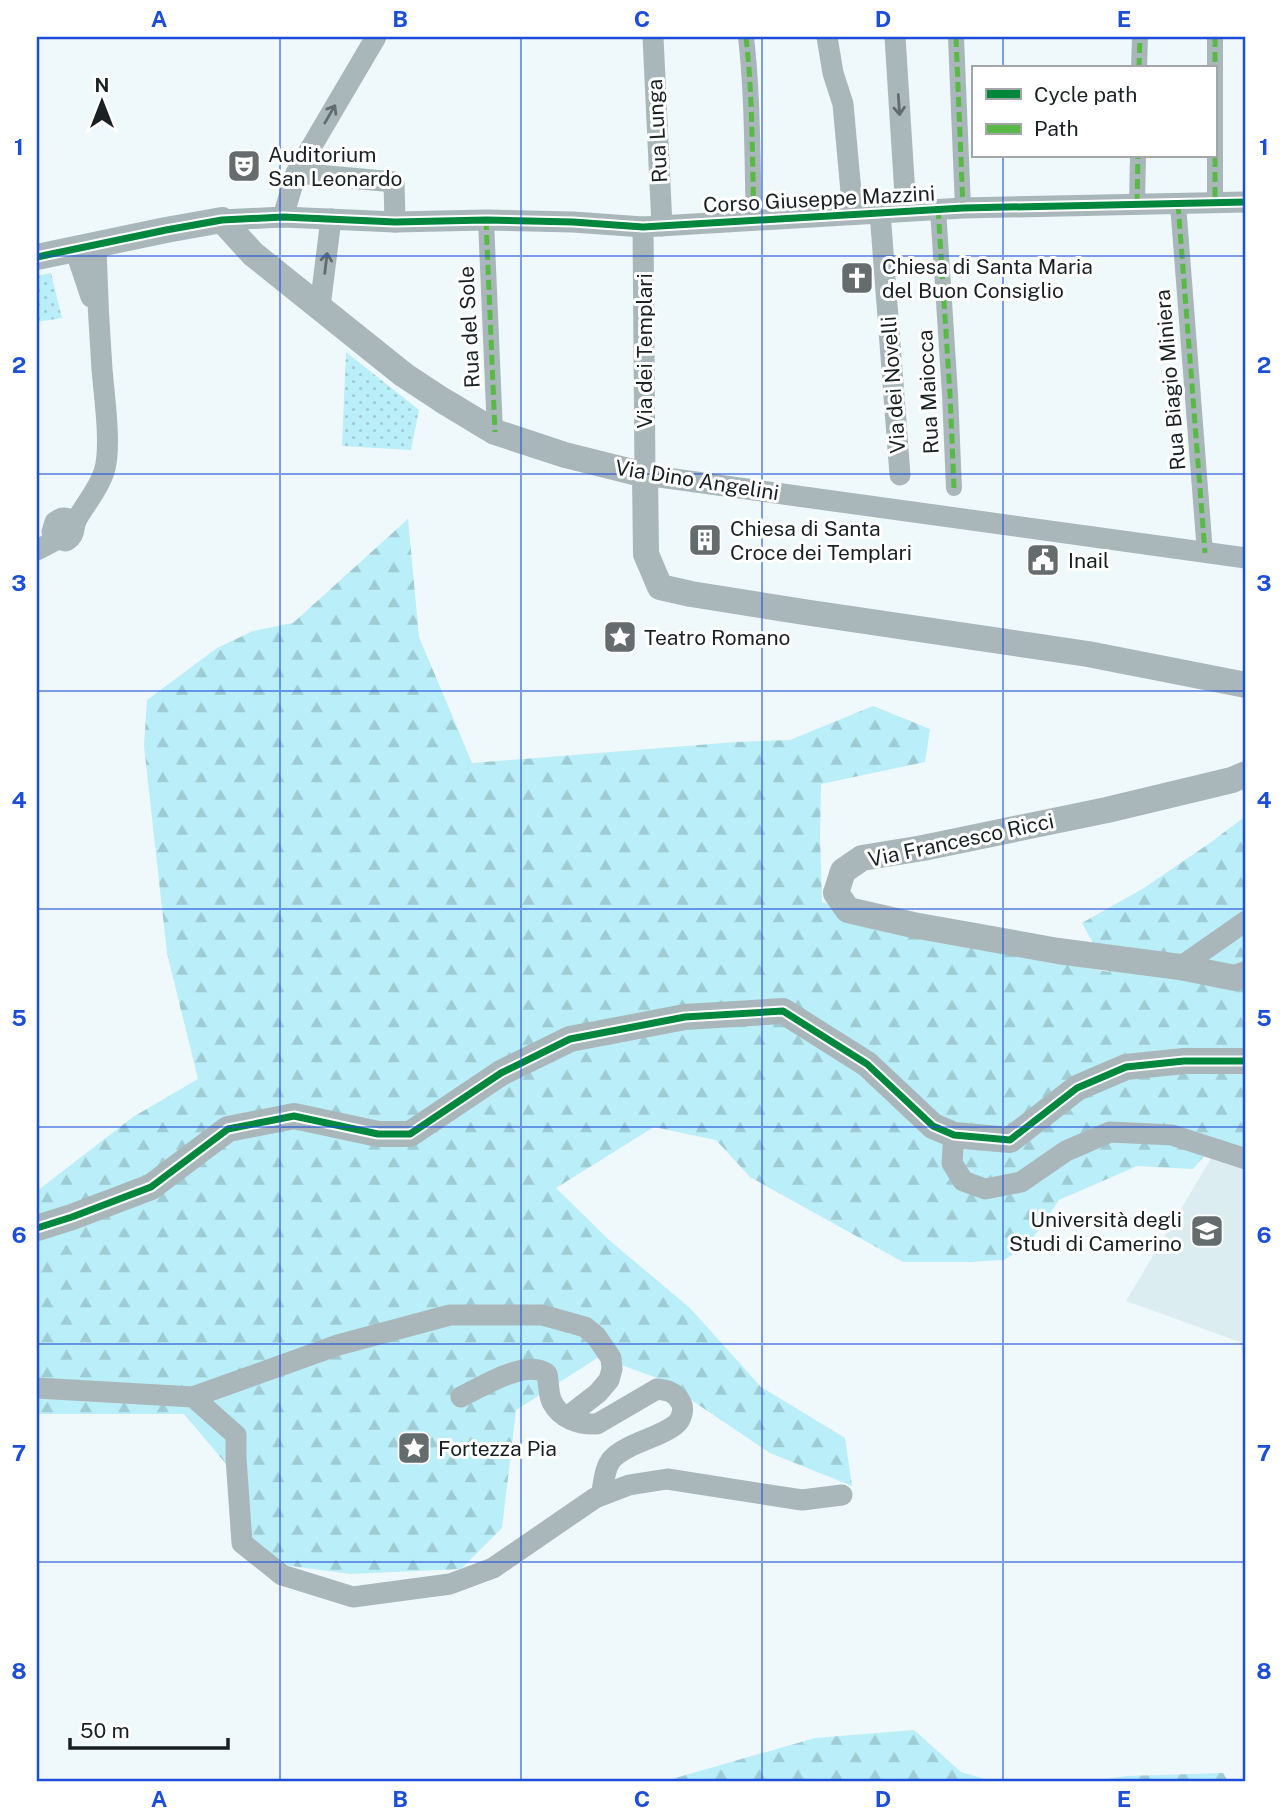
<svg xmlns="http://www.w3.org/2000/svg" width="1283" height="1818" viewBox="0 0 1283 1818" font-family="'Public Sans',sans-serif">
<defs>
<pattern id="grass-dots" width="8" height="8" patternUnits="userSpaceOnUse" patternTransform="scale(1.75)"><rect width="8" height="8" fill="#baeef8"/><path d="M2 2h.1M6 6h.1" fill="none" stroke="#9fccd4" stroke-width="1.8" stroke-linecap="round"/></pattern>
<pattern id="forest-firs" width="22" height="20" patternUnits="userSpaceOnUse" patternTransform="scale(1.75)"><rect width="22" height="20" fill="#baeef8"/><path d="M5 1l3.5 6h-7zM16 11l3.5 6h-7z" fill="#9fccd4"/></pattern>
</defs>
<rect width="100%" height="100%" fill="#eff8fa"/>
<path fill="#dbedf1" d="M1215,1152L1246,1162V1370L1240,1342L1126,1301Z"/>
<g fill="url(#grass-dots)">
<path d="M51,273L62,318L37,322V276Z"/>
<path d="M346,352L419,410L411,450L342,446Z"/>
</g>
<g fill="url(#forest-firs)">
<path d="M408,519L419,637L472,763L736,742L790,740L873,706L930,729L925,762L821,784L820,835L822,902L920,936L1109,972L1082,923L1144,888L1207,845L1246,816V1157L1212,1147L1193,1169L1137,1166L1059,1200L1028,1245L1004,1260L969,1262H903L750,1177L716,1140L654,1127L556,1188L609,1240L690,1308L761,1387L845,1438L852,1486L770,1453L660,1379L599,1357L516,1410L502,1528L461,1569L350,1574L255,1561L238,1478L184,1414H37V1191L133,1117L198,1079L167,953L144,746L147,700L217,648L253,631L293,623Z"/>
<path d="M914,1730L961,1772L991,1781H665L815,1738Z"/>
<path d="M1223,1773L1228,1781H1096L1127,1776Z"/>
</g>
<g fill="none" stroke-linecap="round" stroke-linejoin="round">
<g stroke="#a9b7ba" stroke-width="16">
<path d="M746,37C753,98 752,159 754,220"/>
<path d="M956,37L963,208"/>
<path d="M1215,37V203"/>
<path d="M1139,68L1140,37"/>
<path d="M1137,204L1138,156"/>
<path d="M1178,204L1205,553"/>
<path d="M938,209L950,394L954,488"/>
<path d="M486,220L495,432"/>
</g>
<g stroke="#a9b7ba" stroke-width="21">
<path d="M653,37L662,226"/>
<path d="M827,37L833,73L843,104L853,214"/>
<path d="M895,37L906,211"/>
<path d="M296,173L394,182L395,222"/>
<path d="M880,212L900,475"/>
<path d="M283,217L296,173L376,37"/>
<path d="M222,220L283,217L395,222L486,220L573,222L643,227L963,208L1246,202"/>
<path d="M643,227L645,475L1246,558"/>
<path d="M75,249L91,297"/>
<path d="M320,307L331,219"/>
<path d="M58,539L52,532L55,522C62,516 69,517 74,524"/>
<path d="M37,550L58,539L66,541C77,534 72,528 77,519C86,503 98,490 104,472C112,447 104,396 102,369C99,328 97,286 96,245"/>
<path d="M1180,967L1246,921"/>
<path d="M954,1135L952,1163L963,1181L985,1189L1021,1182L1066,1151L1110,1132L1172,1135L1246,1159"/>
<path d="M37,1388L193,1397L236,1435V1458L242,1543L282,1575L353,1597L450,1584L493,1568L595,1498L629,1485L667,1479L802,1500L842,1495"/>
<path d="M193,1397L338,1345L450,1315H542L585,1327L596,1336L611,1358L612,1369L609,1380L598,1393L567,1417"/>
<path d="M461,1397C481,1387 527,1358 547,1374C549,1383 548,1394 552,1402C561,1419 579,1425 597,1424L657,1389C667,1390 675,1392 680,1401C685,1408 682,1420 675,1425C659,1438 627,1443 612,1459C604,1468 604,1484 601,1495"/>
</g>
<g stroke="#a9b7ba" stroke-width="26">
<path d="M37,257L166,230L222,220L253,254L404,375L442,400L495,432L565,455L645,475L646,554L660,587L691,594L804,612L1088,654L1246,685"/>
<path d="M1246,774L1232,780L1107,810L923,848L862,858L843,871L836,893L848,910L913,925L1058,951L1180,967L1235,978L1246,974"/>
<path d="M37,1228L72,1217L151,1187L228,1129L294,1116L378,1134H410L501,1073L570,1039L685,1017L783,1011L867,1064L933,1126L954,1135L1010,1140L1077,1088L1126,1067L1184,1061H1246"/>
</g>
<g stroke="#58b947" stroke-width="5" stroke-dasharray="10 5" stroke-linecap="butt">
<path d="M746,37C753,98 752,159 754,220"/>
<path d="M956,37L963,208"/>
<path d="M1215,37V203"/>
<path d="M1139,68L1140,37"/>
<path d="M1137,204L1138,156"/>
<path d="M1178,204L1205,553"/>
<path d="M938,209L950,394L954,488"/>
<path d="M486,220L495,432"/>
</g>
<defs>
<g id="cycleway">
<path d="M37,257L166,230L222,220L283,217L395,222L486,220L573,222L643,227L963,208L1246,202"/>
<path d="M37,1228L72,1217L151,1187L228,1129L294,1116L378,1134H410L501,1073L570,1039L685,1017L783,1011L867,1064L933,1126L954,1135L1010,1140L1077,1088L1126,1067L1184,1061H1246"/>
</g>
</defs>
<use href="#cycleway" stroke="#fff" stroke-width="11"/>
<use href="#cycleway" stroke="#00873e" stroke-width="7"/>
</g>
<defs><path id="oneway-shaft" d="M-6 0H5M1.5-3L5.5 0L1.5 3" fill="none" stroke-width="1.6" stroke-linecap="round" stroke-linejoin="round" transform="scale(1.75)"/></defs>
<g stroke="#626c6e">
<use href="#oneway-shaft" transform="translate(899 105) rotate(86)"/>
<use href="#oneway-shaft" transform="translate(330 114) rotate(-60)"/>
<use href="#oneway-shaft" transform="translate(326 263) rotate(-83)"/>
</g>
<path fill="none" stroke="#1d4ed8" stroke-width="2" stroke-opacity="0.55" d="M280,37V1781M521,37V1781M762,37V1781M1003,37V68M1003,156V1781M37,256H1246M37,474H1246M37,691H1246M37,909H1246M37,1127H1246M37,1344H1246M37,1562H1246"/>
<defs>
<symbol id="theatre-square" viewBox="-11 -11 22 22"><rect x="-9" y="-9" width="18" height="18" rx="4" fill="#656c6e" stroke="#fff"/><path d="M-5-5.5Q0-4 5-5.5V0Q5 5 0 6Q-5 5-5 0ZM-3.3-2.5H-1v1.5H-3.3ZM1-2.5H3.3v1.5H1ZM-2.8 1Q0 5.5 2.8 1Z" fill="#fff"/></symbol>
<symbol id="church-square" viewBox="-11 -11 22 22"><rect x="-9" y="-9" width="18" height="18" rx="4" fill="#656c6e" stroke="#fff"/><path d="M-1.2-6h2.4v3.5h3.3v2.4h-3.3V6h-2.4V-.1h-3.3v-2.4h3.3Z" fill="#fff"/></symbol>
<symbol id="building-square" viewBox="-11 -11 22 22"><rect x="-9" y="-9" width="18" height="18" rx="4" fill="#656c6e" stroke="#fff"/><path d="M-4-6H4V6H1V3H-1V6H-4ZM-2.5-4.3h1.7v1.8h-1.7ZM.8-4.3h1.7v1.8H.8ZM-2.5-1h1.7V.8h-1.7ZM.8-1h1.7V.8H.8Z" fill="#fff"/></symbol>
<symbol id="civic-square" viewBox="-11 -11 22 22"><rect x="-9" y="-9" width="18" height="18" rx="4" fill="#656c6e" stroke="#fff"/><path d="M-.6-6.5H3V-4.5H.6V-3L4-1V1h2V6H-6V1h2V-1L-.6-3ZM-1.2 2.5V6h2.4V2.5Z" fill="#fff"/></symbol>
<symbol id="sight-square" viewBox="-11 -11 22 22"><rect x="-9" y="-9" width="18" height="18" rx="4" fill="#656c6e" stroke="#fff"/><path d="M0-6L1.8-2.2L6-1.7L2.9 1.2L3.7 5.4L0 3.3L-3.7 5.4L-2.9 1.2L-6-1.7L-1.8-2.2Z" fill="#fff"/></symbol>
<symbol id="university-square" viewBox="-11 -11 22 22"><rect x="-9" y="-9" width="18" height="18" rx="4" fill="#656c6e" stroke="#fff"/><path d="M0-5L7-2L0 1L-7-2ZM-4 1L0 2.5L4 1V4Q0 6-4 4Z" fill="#fff"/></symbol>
</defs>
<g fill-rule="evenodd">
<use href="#theatre-square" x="225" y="147" width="38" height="38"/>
<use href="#church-square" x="838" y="259" width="38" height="38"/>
<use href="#building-square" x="686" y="521" width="38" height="38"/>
<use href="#civic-square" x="1024" y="541" width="38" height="38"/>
<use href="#sight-square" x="601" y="618" width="38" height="38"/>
<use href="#university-square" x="1188" y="1212" width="38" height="38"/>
<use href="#sight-square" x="395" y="1429" width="38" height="38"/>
</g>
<g text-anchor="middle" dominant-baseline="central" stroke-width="6" stroke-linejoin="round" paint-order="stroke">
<g font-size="21" fill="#1a2122" stroke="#fff">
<text transform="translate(657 131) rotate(-93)">Rua Lunga</text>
<text transform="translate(819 199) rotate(-3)">Corso Giuseppe Mazzini</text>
<text transform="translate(469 327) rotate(-93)">Rua del Sole</text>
<text transform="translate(644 351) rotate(-90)">Via dei Templari</text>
<text transform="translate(1170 380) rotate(-95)">Rua Biagio Miniera</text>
<text transform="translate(893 385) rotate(-94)">Via dei Novelli</text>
<text transform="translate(928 392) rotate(-93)">Rua Maiocca</text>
<text transform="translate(697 480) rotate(9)">Via Dino Angelini</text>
<text transform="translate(961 840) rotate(-12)">Via Francesco Ricci</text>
</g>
<g font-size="21" fill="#1a2122" stroke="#fff" text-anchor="start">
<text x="268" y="154">Auditorium<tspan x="268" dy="24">San Leonardo</tspan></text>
<text x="882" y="266">Chiesa di Santa Maria<tspan x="882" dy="24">del Buon Consiglio</tspan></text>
<text x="730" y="528">Chiesa di Santa<tspan x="730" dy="24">Croce dei Templari</tspan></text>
<text x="1068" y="560">Inail</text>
<text x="644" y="637">Teatro Romano</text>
<text x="1182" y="1219" text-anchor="end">Università degli<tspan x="1182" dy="24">Studi di Camerino</tspan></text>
<text x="438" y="1448">Fortezza Pia</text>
</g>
</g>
<rect width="1283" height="1818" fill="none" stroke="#ffffff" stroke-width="77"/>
<rect x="972" y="66" width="245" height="91" fill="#ffffff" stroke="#a3a6a7" stroke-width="2"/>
<rect x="986" y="89" width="35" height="10" fill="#00873e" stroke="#a3a6a7" stroke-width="2"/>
<text x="1034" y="102" font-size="21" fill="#1a2122">Cycle path</text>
<rect x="986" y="124" width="35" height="10" fill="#58b947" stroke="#a3a6a7" stroke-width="2"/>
<text x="1034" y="136" font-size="21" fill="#1a2122">Path</text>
<g transform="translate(102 102)" stroke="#ffffff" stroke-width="5" paint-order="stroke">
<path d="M0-5L12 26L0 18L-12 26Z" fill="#1a2122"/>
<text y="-10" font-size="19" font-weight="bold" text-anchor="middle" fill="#1a2122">N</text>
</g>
<path d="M70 1738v10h158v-10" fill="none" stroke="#1a2122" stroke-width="3.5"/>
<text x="80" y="1738" font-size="21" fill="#1a2122" stroke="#ffffff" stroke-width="5" paint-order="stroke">50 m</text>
<rect x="38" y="38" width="1206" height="1742" fill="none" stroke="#1d4ed8" stroke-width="2.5"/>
<g font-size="23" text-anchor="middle" font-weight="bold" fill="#1d4ed8">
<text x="159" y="27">A</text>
<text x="400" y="27">B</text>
<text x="642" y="27">C</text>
<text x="883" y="27">D</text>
<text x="1124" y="27">E</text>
<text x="19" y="155">1</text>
<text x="1264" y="155">1</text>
<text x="19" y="373">2</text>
<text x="1264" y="373">2</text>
<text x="19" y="591">3</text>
<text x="1264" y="591">3</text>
<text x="19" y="808">4</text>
<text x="1264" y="808">4</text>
<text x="19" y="1026">5</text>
<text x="1264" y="1026">5</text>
<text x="19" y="1243">6</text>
<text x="1264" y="1243">6</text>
<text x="19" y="1461">7</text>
<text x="1264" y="1461">7</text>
<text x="19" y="1679">8</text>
<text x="1264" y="1679">8</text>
<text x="159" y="1807">A</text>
<text x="400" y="1807">B</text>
<text x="642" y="1807">C</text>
<text x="883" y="1807">D</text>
<text x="1124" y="1807">E</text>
</g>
</svg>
